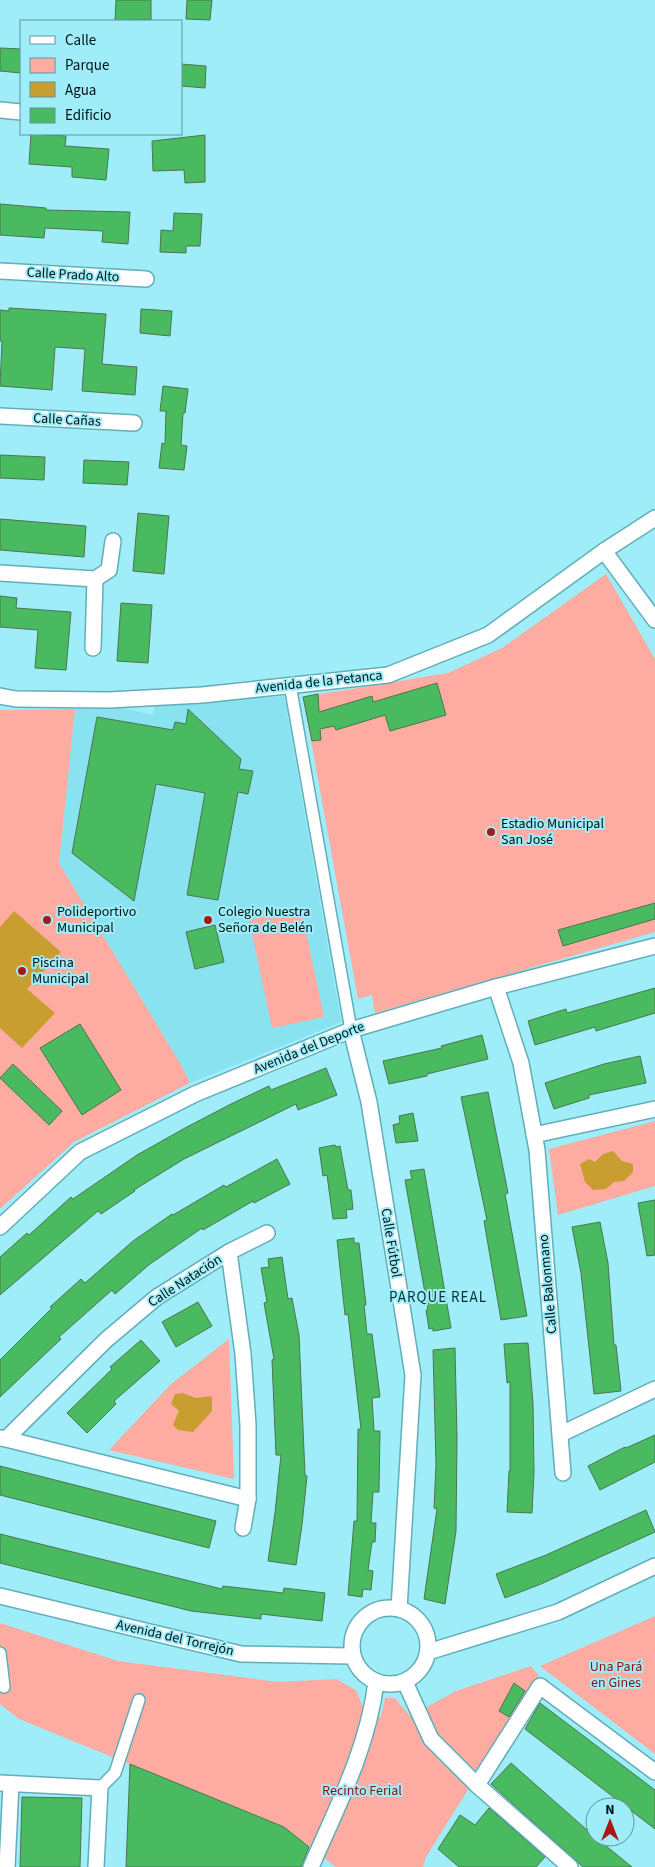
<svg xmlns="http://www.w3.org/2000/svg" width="655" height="1867" viewBox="0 0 655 1867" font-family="'Source Sans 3',sans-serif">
<rect width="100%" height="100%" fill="#9fedf8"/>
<path fill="#88e2ef" d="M284,696L341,1022L190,1083L180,1063L59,863L75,709L123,708L153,715L155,706Z"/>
<g fill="#feaca1">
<path d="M606,574L655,659V932L375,1013L372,995L358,999L303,697L448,673L502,648Z"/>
<path d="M75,709L59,863L180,1063L190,1083L74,1142L0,1209V710Z"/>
<path d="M301,909L324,1017L272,1028L249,920Z"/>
<path d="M655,1121V1186L558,1215L549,1149Z"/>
<path d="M229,1339L234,1479L109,1450L171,1384Z"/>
<path d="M655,1616V1754L540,1666Z"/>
<path d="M0,1623L118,1661L278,1682L336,1679L356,1690L363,1707L381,1717L385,1698H395L410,1716L456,1691L531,1666L539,1676L426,1857L423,1867H336L284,1827L19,1719L0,1704Z"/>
</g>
<g fill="#c79e2f">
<path d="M14,911L61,952L27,989L55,1013L22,1048L0,1028V927Z"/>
<path d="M613,1151L622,1161L633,1164V1172L624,1181L614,1182L606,1189L593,1190L585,1182L580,1164L589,1159L595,1162L603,1154Z"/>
<path d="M182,1393L196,1398L212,1396V1411L193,1432L178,1430L173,1425L179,1411L171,1404L175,1394Z"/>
</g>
<g fill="#49ba60" stroke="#4a764f">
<path d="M116,0H151V20H130V21H115Z"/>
<path d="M187,0H212L210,20L186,19Z"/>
<path d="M0,48L21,49V73L0,71Z"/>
<path d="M181,64L206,66L205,88L181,86Z"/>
<path d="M31,134L66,136L65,146L109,149L106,180L72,177V167L29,164Z"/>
<path d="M205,135V182L185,183L184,170L153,171L152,141Z"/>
<path d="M0,204L46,208V210L130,212L128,244L102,242L103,231L45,228L44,238L0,235Z"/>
<path d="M174,213L202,214L200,246H186V253L160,252L161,230L173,231Z"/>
<path d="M9,308L106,314L102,364L137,367L135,395L82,391L85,349L55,347L52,390L0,386L2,341H0V310L9,311Z"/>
<path d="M141,309L172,311L170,336L140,333Z"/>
<path d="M163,386L188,389L185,413H183L181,445L187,446L184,470L159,468L162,443L165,444L166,411H160Z"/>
<path d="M0,455L45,457L44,480L0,478Z"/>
<path d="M84,460L129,462L127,485L83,483Z"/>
<path d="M138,513L169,516L164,574L133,571Z"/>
<path d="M0,519L86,526L84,557L0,550Z"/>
<path d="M0,596L17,598L16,608L71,612L66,670L35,668L38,630L0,627Z"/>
<path d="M121,603L152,605L148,663L117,661Z"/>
<path d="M437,683L446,715L390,731L385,715L336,730L334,726L320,729L321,740L312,741L303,697L318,694L319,712L372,696L373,702Z"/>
<path d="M188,709L241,759L239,769L253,771L248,794L238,792L218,900L187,895L205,793L156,784L134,901L72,853L97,717L173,730L175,722L186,724Z"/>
<path d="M655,903V919L563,946L558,930Z"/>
<path d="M215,925L224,962L195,969L186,932Z"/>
<path d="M655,988V1013L596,1031L595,1027L535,1045L528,1021L566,1009L567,1013Z"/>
<path d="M80,1024L121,1090L82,1115L40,1048Z"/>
<path d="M482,1035L488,1059L427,1074V1076L389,1084L383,1061L442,1048L441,1046Z"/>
<path d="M640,1056L646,1083L589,1095V1098L554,1109L545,1083L604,1064Z"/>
<path d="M13,1064L62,1111L49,1125L0,1078Z"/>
<path d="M326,1068L337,1095L298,1110L296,1104L184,1159L134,1190L135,1191L101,1214L98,1211L0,1295V1257L27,1233L29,1235L71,1197L73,1199L137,1155L185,1128L231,1104L269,1086L271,1090Z"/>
<path d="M488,1092L508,1193L505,1194L527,1316L501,1320L484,1221L487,1220L461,1097Z"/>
<path d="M413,1113L418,1141L396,1143L393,1125L400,1123L399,1116Z"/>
<path d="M335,1145L336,1147L340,1146L348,1190H351L353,1209L346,1210L347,1218L333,1219L327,1175L323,1176L319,1148Z"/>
<path d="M277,1159L290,1184L254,1203L253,1201L203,1230L202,1228L150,1264L115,1294L112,1290L59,1337L61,1339L0,1397V1360L52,1308L50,1307L81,1279L85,1283L133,1241L172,1214L173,1215L224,1185L226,1187Z"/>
<path d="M424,1169L451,1328L433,1331V1328L429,1329L426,1310H428L405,1180L412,1179L410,1171Z"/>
<path d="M655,1200V1255L647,1256L638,1203Z"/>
<path d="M600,1222L608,1263L614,1345H616L621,1391L594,1394L581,1273L572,1227Z"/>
<path d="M354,1238V1243H359L366,1305H364L367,1334H372L380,1397L372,1398L374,1431H380L379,1492H373L371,1523H376L375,1542H372L368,1570L373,1571L371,1590L363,1589L362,1597L348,1595L354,1521H357L358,1429H361L348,1314L345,1315L337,1240Z"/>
<path d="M282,1257L288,1299L292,1298L299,1335L305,1475L307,1476L302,1525L296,1565L268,1561L275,1513L281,1455H276L272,1360L274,1359L264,1303L267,1302L261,1268L269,1267L268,1259Z"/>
<path d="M198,1302L212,1326L176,1347L162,1322Z"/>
<path d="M141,1340L160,1361L114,1401L116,1404L87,1433L67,1413L112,1369L110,1367Z"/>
<path d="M528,1343L533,1403L534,1472L532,1513L507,1512L509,1471H510V1382L507,1383L504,1344Z"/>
<path d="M455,1348L457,1438L456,1531L445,1604L424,1599L437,1509L434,1508L436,1464L433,1350Z"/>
<path d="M655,1435V1462L600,1490L588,1466L625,1447L626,1448Z"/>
<path d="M0,1466L216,1521L209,1548L0,1495Z"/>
<path d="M646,1510L655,1532L541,1584L505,1598L496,1574L546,1555Z"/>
<path d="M0,1534L222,1589L223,1586L283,1593L284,1588L325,1593L322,1621L261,1614V1619L191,1611L0,1563Z"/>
<path d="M514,1683L525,1691L509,1717L499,1711Z"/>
<path d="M540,1703L655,1790V1829L525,1729Z"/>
<path d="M511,1763L595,1837L632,1867H583L491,1784Z"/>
<path d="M130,1764L284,1827L309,1847L301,1867H126Z"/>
<path d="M22,1797L82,1798L80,1867H20Z"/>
<path d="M489,1808L545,1857L536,1867H459L438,1849L460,1815L475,1825Z"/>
</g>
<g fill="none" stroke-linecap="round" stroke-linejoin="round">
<defs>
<g id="pedestrian">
<path d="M290,685L351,1030"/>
<path d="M0,1653L4,1687"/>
<path d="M100,1788L115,1773L139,1700"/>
</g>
<g id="minor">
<path d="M0,110L21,112"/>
<path d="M0,271L146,279"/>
<path d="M0,416L134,423"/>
<path d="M604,551L655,620"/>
<path d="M0,573L95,579"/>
<path d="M93,648L95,579L109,570L113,541"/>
<path d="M0,696L16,699L109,700L202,695L388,675L488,635L604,551L655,518"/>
<path d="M496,987L521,1063L537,1150L563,1473"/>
<path d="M351,1030L369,1102L413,1375L399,1609"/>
<path d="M534,1135L655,1109"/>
<path d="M0,1227L80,1152L195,1094L351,1030L496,987L655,946"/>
<path d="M229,1252L267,1233"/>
<path d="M561,1434L655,1389"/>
<path d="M0,1438L6,1439L248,1499V1425L243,1354L229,1252L157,1297L106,1340L6,1439"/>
<path d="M243,1528L248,1499"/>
<path d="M0,1596L241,1654L352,1656"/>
<circle cx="390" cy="1646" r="38"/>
<path d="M428,1652L558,1612L655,1566"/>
<path d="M405,1682L431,1739L477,1785L570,1867"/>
<path d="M0,1783L100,1788L96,1867"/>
<path d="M477,1785L540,1686L655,1772"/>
<path d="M7,1867L11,1784"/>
<path d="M311,1867C337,1807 368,1748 376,1682"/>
</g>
</defs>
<use href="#pedestrian" stroke="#61aeb9" stroke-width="14"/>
<use href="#minor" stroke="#61aeb9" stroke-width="18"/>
<use href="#pedestrian" stroke="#fff" stroke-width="11"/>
<use href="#minor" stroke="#fff" stroke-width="15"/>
</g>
<g fill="#aa1717" stroke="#9fedf8" stroke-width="2">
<circle cx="491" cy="832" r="5"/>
<circle cx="47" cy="920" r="5"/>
<circle cx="208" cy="920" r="5"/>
<circle cx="22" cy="971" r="5"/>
</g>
<g text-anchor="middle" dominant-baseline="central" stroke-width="4" stroke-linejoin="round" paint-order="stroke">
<g font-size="14" fill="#001215" stroke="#9fedf8">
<text transform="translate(73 275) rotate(3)">Calle Prado Alto</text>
<text transform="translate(67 420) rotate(3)">Calle Cañas</text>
<text transform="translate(319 682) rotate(-6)">Avenida de la Petanca</text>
<text transform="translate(309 1048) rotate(-22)">Avenida del Deporte</text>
<text transform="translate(391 1243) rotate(81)">Calle Fútbol</text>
<text transform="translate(185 1281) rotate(-33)">Calle Natación</text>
<text transform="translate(548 1284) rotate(-95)">Calle Balonmano</text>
<text transform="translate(175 1638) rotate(13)">Avenida del Torrejón</text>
</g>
<g font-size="14" fill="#001215" stroke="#9fedf8" text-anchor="start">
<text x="501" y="824">Estadio Municipal<tspan x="501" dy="16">San José</tspan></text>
<text x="57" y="912">Polideportivo<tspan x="57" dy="16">Municipal</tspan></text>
<text x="218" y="912">Colegio Nuestra<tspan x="218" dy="16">Señora de Belén</tspan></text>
<text x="32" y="963">Piscina<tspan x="32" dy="16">Municipal</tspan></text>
</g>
<g font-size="14" fill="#8c1212" stroke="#9fedf8">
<text x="616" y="1667">Una Pará<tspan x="616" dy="16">en Gines</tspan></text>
<text x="362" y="1791">Recinto Ferial</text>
</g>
<g font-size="15" letter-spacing="1" fill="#033036" stroke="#9fedf8">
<text x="438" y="1297">PARQUE REAL</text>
</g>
</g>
<rect x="20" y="20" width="162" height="115" fill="#9fedf8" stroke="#5f959d"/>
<rect x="30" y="36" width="25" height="8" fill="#ffffff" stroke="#5f959d"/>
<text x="65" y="45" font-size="15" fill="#001215">Calle</text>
<rect x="30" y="58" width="25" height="15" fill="#feaca1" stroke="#5f959d"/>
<text x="65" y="70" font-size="15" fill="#001215">Parque</text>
<rect x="30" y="82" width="25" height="15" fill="#c79e2f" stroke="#5f959d"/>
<text x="65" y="95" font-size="15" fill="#001215">Agua</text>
<rect x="30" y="108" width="25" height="15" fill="#49ba60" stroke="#5f959d"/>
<text x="65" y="120" font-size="15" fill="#001215">Edificio</text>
<g transform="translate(610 1822)"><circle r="24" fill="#9fedf8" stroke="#5f959d"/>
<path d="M0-4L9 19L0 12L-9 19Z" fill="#aa1717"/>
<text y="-8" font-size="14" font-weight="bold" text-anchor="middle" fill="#001215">N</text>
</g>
</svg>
